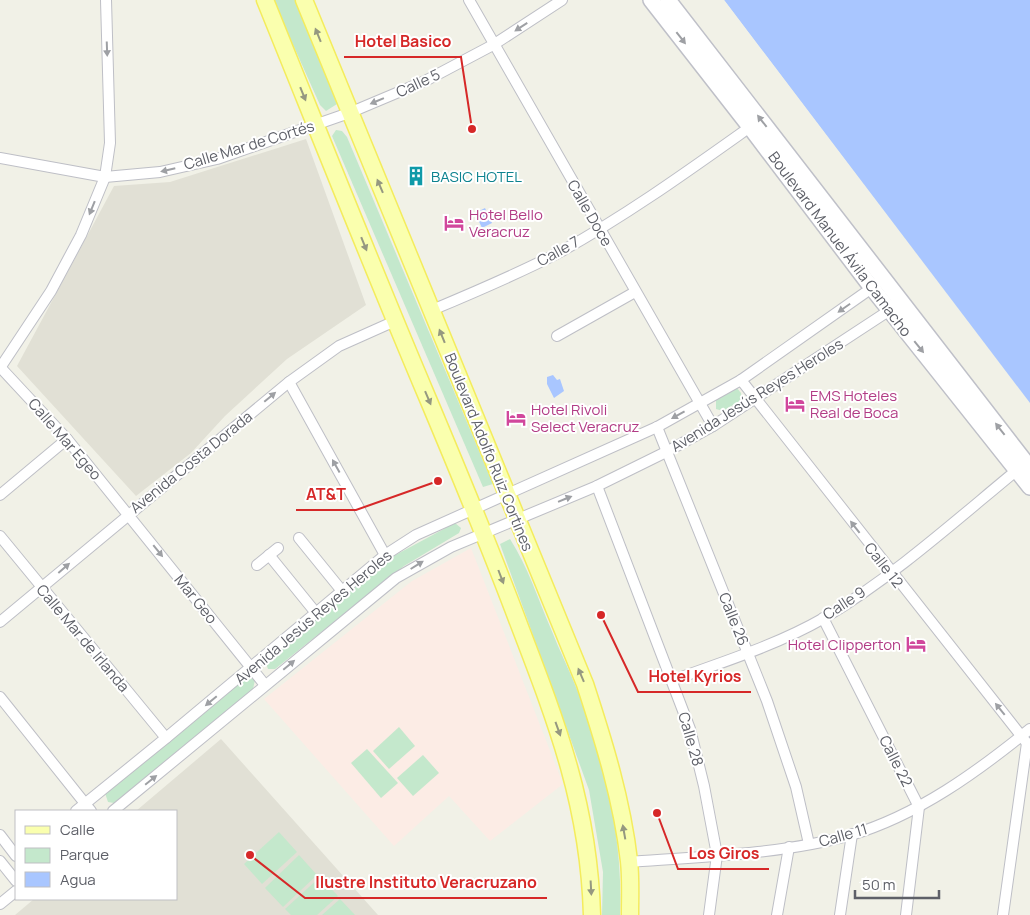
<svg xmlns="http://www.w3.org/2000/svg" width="1030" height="915" viewBox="0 0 1030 915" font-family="Manrope,sans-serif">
<rect width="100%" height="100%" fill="#f1f1e7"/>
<g fill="#e1e0d5">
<path d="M306,139L366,305L287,359L225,416L191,453L136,496L17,366L114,186L170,182Z"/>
<path d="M221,739L378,915H15L34,899H176V811H136Z"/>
</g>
<path fill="#fcece5" d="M471,548L563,784L490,841L449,796L394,846L264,699L412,581Z"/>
<g fill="#c4e8cc">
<path d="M273,0H297L337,104L326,111L320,105Z"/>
<path d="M336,130L342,131L347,137L493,484L483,487L332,136Z"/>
<path d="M737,388L741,393L742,400L723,411L716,409V400Z"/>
<path d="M455,523L461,528L459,533L404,566L275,669H268L267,666L268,660L388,559Z"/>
<path d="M510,539C528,567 538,599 551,629C559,650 570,671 578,692C606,763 623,839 620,915H602L603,872L589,790L500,544Z"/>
<path d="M247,676L255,680L253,689L114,803L108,802L105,793Z"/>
<path d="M399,727L415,746L389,769L373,751Z"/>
<path d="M367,749L398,783L381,798L351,763Z"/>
<path d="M423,755L439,773L413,796L397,778Z"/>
<path d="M279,832L297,852L262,884L244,864Z"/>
<path d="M299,855L317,875L283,907L265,888Z"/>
<path d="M320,877L338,896L317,915H291L285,909Z"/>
<path d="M340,899L355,915H322Z"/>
</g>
<g fill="#a9c6ff">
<path d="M724,0H1030V403Z"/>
<path d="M485,208L492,223L482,228L475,213Z"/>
<path d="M553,375L557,380L560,379L564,391L554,398L547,384V377Z"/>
</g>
<path fill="#f1f1e7" d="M721,0H724L1030,405L1028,404Z"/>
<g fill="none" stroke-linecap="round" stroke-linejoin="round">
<defs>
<g id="street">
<path d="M469,0L713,426"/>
<path d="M0,158L105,177L160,172L217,159L349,113L425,81L493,45L562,0"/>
<path d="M432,310C475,292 518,274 560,252C627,215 688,171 750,127"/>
<path d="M557,336L635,292"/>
<path d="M0,367L67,439L265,685"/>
<path d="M0,368L51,291L81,235L105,177L110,143L106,0"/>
<path d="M741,380L1030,747"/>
<path d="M289,382L385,555"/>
<path d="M657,427L767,701L796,787L809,844"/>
<path d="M597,486L690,729L704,786L717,855L709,915"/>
<path d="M0,495L67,439"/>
<path d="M0,536L166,738"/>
<path d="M299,538L342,591"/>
<path d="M269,555L316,613"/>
<path d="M257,565L278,548"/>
<path d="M823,618L919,807L906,915"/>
<path d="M0,622L289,382L339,346L395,321"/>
<path d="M673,680C723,662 777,645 824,618C893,577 955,521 1017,470"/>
<path d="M0,697L91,811"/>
<path d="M76,811L166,738L385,555L416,535L657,427L741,380L876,285"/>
<path d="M113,811L396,578L451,547L597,486L668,451L713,426L893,308"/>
<path d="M0,835L16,856"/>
<path d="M0,861L16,881"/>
<path d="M629,862C699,857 784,854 851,835C918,815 977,772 1030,729"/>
<path d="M0,904L16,891"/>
<path d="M777,915L789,847"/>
<path d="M840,915L852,834"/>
<path d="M1003,915L1027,743"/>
</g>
<g id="secondary">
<path d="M651,0L750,127L872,288L1030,487"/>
<path d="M668,0L1030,468"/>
</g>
<g id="primary">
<path d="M265,0C319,133 372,267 428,399C460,475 491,550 520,627C558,726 589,807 592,915"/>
<path d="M304,0L585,684C604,742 622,800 629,861C631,879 630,897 630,915"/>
</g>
</defs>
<use href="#street" stroke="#bebfc6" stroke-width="12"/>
<use href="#secondary" stroke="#bfc0c8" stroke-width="18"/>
<use href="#primary" stroke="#f4ec5d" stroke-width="19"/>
<use href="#street" stroke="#fff" stroke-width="10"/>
<use href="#secondary" stroke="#fff" stroke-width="15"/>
<use href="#primary" stroke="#faffae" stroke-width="16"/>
</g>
<defs><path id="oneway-solid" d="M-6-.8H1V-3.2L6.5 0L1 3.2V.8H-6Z" transform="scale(1.25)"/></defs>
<g fill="#9ea0a4">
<use href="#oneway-solid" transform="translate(521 27) rotate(147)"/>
<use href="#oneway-solid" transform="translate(681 38) rotate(52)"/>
<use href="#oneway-solid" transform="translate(107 49) rotate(88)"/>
<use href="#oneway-solid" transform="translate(377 101) rotate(157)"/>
<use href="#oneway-solid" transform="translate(762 121) rotate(-128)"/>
<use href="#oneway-solid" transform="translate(168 170) rotate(167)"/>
<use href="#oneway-solid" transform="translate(92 208) rotate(112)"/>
<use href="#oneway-solid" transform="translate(844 308) rotate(145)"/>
<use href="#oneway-solid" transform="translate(919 347) rotate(51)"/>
<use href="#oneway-solid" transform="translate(270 397) rotate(-40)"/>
<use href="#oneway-solid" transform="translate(678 415) rotate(151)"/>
<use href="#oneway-solid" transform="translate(1000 429) rotate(-128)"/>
<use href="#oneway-solid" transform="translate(336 466) rotate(-119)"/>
<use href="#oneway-solid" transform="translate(565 499) rotate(-22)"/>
<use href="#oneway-solid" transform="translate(855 527) rotate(-128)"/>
<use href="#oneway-solid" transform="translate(158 551) rotate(51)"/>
<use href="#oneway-solid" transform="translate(417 565) rotate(-32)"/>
<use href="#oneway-solid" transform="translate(64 568) rotate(-41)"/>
<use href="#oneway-solid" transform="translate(289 665) rotate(-40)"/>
<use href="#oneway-solid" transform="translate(211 701) rotate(140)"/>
<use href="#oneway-solid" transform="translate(1000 709) rotate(-129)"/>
<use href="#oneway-solid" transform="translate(151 780) rotate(-39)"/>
</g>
<g fill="#959880">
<use href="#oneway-solid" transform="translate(318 35) rotate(-112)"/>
<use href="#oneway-solid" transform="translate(303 94) rotate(68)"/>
<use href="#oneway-solid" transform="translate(380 186) rotate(-113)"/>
<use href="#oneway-solid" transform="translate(364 244) rotate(68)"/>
<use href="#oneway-solid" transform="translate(442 336) rotate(-112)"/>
<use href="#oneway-solid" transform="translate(428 398) rotate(67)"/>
<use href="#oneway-solid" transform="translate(501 577) rotate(69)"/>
<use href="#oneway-solid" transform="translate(581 675) rotate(-113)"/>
<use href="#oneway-solid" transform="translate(558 729) rotate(70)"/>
<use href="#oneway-solid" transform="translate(624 832) rotate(-100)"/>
<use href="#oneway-solid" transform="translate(591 888) rotate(87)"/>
</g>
<defs>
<symbol id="building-bare" viewBox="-9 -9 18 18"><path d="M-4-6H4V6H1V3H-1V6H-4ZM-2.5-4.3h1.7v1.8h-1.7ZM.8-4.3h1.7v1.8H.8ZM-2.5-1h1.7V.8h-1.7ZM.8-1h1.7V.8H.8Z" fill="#0f9aa8" stroke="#fff" stroke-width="2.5" paint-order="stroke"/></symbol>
<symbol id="hotel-bare" viewBox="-9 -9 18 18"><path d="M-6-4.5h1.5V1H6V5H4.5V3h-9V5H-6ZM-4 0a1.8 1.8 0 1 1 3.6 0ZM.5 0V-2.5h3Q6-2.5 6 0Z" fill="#d1479c" stroke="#fff" stroke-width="2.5" paint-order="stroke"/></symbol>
</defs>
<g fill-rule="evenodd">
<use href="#building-bare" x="402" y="162" width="28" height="28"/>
<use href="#hotel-bare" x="440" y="209" width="28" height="28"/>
<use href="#hotel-bare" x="781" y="390" width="28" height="28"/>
<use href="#hotel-bare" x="502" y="404" width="28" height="28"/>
<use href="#hotel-bare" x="902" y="630" width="28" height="28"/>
</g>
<g text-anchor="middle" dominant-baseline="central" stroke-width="4" stroke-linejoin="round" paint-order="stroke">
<g font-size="15" fill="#5e6068" stroke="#fff">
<text transform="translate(418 83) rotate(-25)">Calle 5</text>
<text transform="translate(249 145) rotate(-17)">Calle Mar de Cortés</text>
<text transform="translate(590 213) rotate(60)">Calle Doce</text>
<text transform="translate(840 244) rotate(53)">Boulevard Manuel Ávila Camacho</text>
<text transform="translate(558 251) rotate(-29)">Calle 7</text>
<text transform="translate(757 395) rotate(-32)">Avenida Jesús Reyes Heroles</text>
<text transform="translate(65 439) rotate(49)">Calle Mar Egeo</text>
<text transform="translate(489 452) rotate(68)">Boulevard Adolfo Ruiz Cortines</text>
<text transform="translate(191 462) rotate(-39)">Avenida Costa Dorada</text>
<text transform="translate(884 565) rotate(52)">Calle 12</text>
<text transform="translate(196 599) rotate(51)">Mar Geo</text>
<text transform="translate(844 603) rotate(-33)">Calle 9</text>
<text transform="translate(313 617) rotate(-40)">Avenida Jesús Reyes Heroles</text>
<text transform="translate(734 619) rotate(68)">Calle 26</text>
<text transform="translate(83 638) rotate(50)">Calle Mar de Irlanda</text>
<text transform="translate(691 739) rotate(74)">Calle 28</text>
<text transform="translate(896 761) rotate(63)">Calle 22</text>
<text transform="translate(843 835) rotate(-16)">Calle 11</text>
</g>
<g font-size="15" fill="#0d838f" stroke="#fff" text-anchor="start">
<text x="431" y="176">BASIC HOTEL</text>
</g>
<g font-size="15" fill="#b23c85" stroke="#fff" text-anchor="start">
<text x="469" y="214">Hotel Bello<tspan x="469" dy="17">Veracruz</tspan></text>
<text x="810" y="395">EMS Hoteles<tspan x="810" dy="17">Real de Boca</tspan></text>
<text x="531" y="409">Hotel Rivoli<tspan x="531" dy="17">Select Veracruz</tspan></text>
<text x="901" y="644" text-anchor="end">Hotel Clipperton</text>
</g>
</g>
<path fill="none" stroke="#d62828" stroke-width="2" d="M472 129L461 57H344M438 481L356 510H296M601 615L638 692H751M657 813L678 869H769M250 855L305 898H547"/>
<g fill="#d62828" stroke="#fff" stroke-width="2">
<circle cx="472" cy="129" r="5"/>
<circle cx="438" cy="481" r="5"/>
<circle cx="601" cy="615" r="5"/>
<circle cx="657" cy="813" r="5"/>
<circle cx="250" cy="855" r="5"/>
</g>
<g font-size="16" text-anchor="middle" font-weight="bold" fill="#d62828" stroke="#fff" stroke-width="4" stroke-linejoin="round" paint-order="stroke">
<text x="403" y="47">Hotel Basico</text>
<text x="326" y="500">AT&amp;T</text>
<text x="695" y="682">Hotel Kyrios</text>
<text x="724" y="859">Los Giros</text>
<text x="426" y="888">Ilustre Instituto Veracruzano</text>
</g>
<rect x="15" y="810" width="162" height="90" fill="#ffffff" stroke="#bfbfc3"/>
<rect x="25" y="826" width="25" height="8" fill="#faffae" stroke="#bfbfc3"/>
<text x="60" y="835" font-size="15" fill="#5e6068">Calle</text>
<rect x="25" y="848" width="25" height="15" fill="#c4e8cc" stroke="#bfbfc3"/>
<text x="60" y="860" font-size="15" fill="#5e6068">Parque</text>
<rect x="25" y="872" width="25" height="15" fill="#a9c6ff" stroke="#bfbfc3"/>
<text x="60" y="885" font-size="15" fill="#5e6068">Agua</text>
<path d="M855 890v8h84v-8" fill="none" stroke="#5e6068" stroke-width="2.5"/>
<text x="862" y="890" font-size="15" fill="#5e6068" stroke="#ffffff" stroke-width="4" paint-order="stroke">50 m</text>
</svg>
